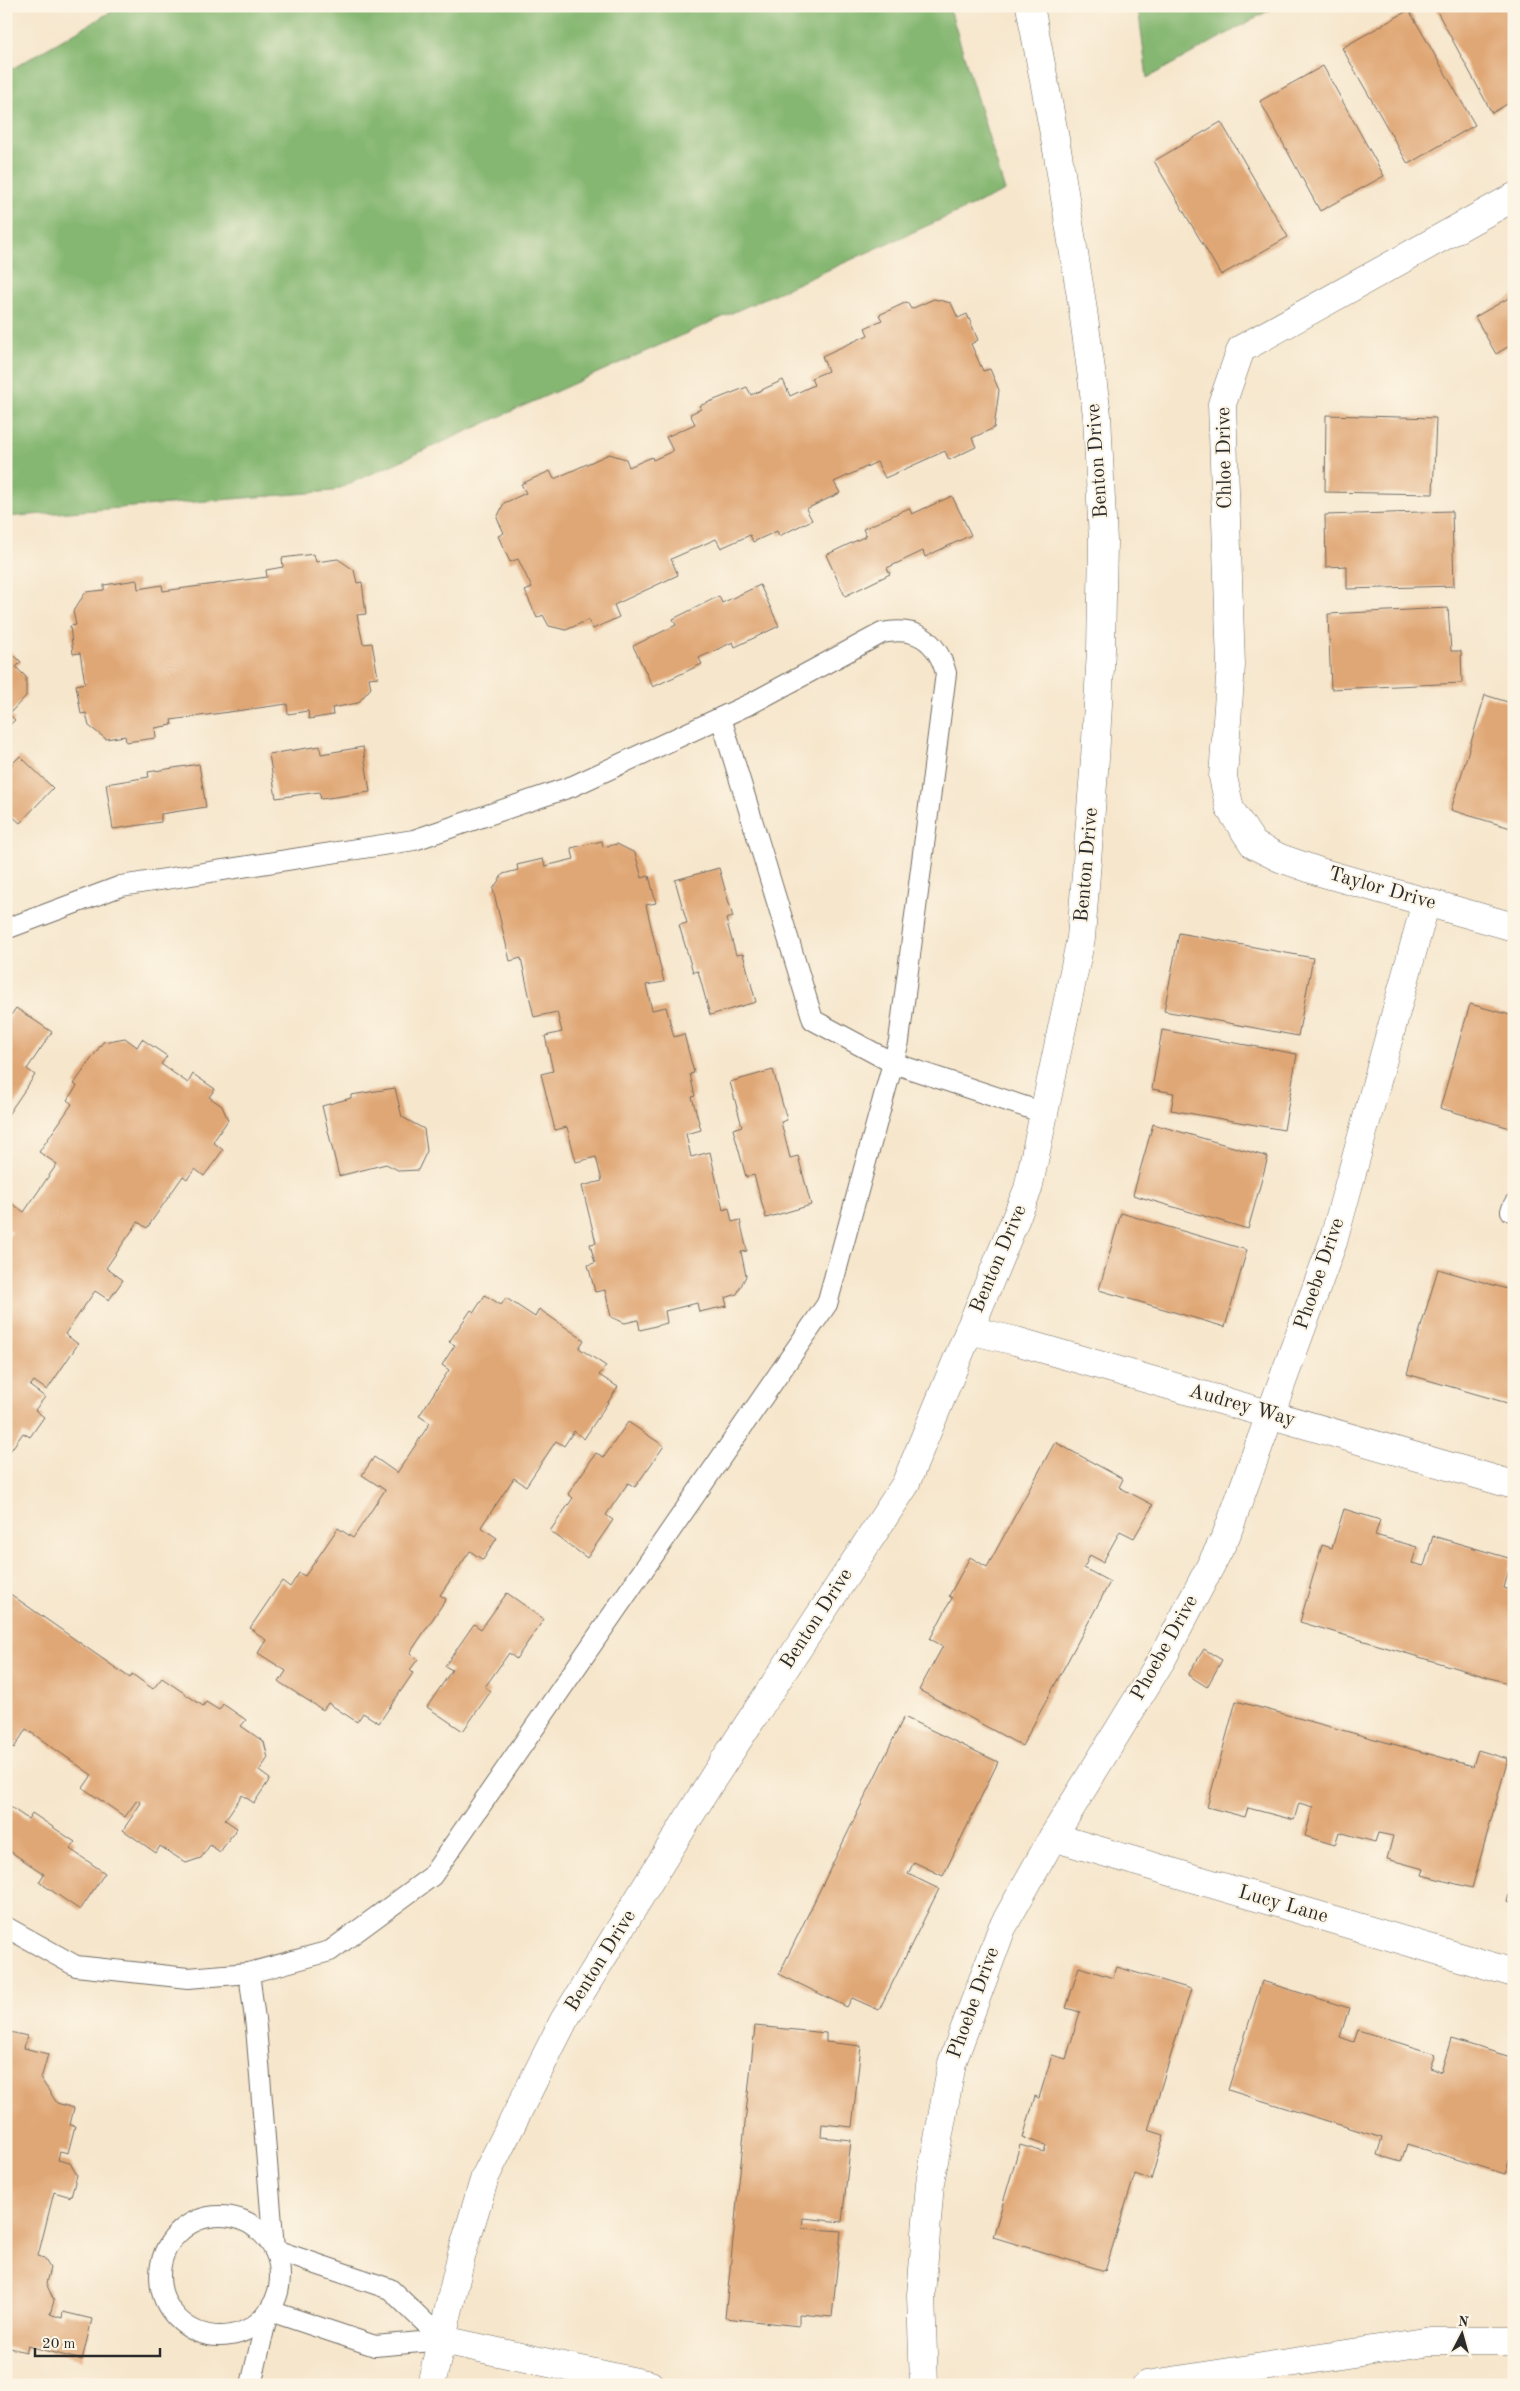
<svg xmlns="http://www.w3.org/2000/svg" width="1520" height="2391" viewBox="0 0 1520 2391" font-family="'Old Standard TT',serif">
<rect width="100%" height="100%" fill="#fcf5e5"/>
<filter id="ink" filterUnits="userSpaceOnUse"><feTurbulence type="fractalNoise" baseFrequency=".02" numOctaves="2"/><feDisplacementMap in="SourceGraphic" scale="10" xChannelSelector="R" yChannelSelector="G"/><feConvolveMatrix kernelMatrix="1 2 1 2 8 2 1 2 1" color-interpolation-filters="sRGB"/></filter>
<filter id="wash" filterUnits="userSpaceOnUse"><feTurbulence type="fractalNoise" baseFrequency=".0096" numOctaves="4" result="noise"/><feDisplacementMap in="SourceGraphic" scale="20" xChannelSelector="R" yChannelSelector="G"/><feGaussianBlur stdDeviation="1.12" result="paint"/><feColorMatrix in="noise" values="0 0 0 0 0 0 0 0 0 0 0 0 0 0 0 0 0 1.4 0 .05"/><feComposite in="paint" operator="in"/></filter>
<g filter="url(#wash)">
<rect width="100%" height="100%" fill="#f6e6cc"/>
<g fill="#86b772" stroke="#58714e">
<path d="M121,6H949L1005,191L333,491L6,517V69L10,70Z"/>
<path d="M1138,6H1277L1147,78Z"/>
</g>
<g id="blocks">
<g fill="#e0a776">
<path d="M1434,6H1514V100L1492,113Z"/>
<path d="M1409,10L1475,125L1408,164L1342,48Z"/>
<path d="M1323,66L1384,176L1320,211L1260,101Z"/>
<path d="M1221,122L1288,237L1221,275L1154,161Z"/>
<path d="M1514,295V349L1511,345L1496,354L1475,317Z"/>
<path d="M934,299L951,303L958,318L967,314L978,340L971,344L983,371L990,369L999,390L994,428L972,438L976,447L949,460L945,451L885,478L877,462L834,482L840,493L806,509L812,520L779,536L777,531L753,542L750,535L721,548L716,539L671,559L678,575L614,605L619,617L593,629L588,620L566,630L549,626L543,615L537,618L525,591L532,588L518,559L510,562L498,536L504,533L497,518L504,503L526,493L521,484L550,471L554,479L609,454L626,459L629,467L652,457L653,460L673,451L666,437L695,424L690,414L701,409L699,406L747,387L751,395L783,380L790,396L814,385L811,378L828,371L822,356L868,335L865,328L882,320L879,315L907,302L911,309Z"/>
<path d="M1326,415L1436,418L1433,494L1325,492Z"/>
<path d="M952,496L971,535L925,557L923,551L887,568L890,574L845,596L826,555L866,536L863,529L909,508L912,514Z"/>
<path d="M1452,511L1454,586L1347,589V566L1326,567L1325,515Z"/>
<path d="M314,554L316,562L338,559L354,570L357,583L362,582L366,614L357,615L363,644L372,643L378,677L369,678L371,688L358,703L332,708L333,715L309,719L308,711L288,714L287,704L171,720L172,725L155,728L156,738L126,742L125,736L106,739L89,726L86,713L81,714L76,685L85,683L80,653L73,654L70,626L76,625L73,611L86,592L104,590V585L137,580L138,589L162,585L163,591L267,577L266,570L283,567L282,558Z"/>
<path d="M760,585L779,626L735,647L733,642L699,658L702,664L653,687L633,646L676,625L673,619L719,596L722,603Z"/>
<path d="M1448,608L1451,651H1461L1462,683L1331,689L1328,614Z"/>
<path d="M6,647L21,662L16,667L26,677V696L9,714L15,720L6,729Z"/>
<path d="M1485,695L1514,704V829L1451,810Z"/>
<path d="M320,746L321,754L363,747L370,792L321,799L319,792L276,798L269,754Z"/>
<path d="M20,756L53,788L20,823L13,817L6,824V770Z"/>
<path d="M199,764L206,807L161,814V822L113,829L106,784L149,777L148,772Z"/>
<path d="M602,841L603,847L617,844L635,853L642,878L649,876L656,903L646,905L664,982L646,985L652,1010L666,1007L674,1037L684,1034L694,1073L690,1074L695,1096L692,1097L701,1130L686,1134L691,1157L710,1152L723,1210L729,1208L732,1222L740,1220L747,1251L741,1252L746,1276L737,1294L725,1298L727,1306L699,1312L697,1303L665,1311L667,1323L640,1330L638,1320L625,1323L611,1317L605,1290L595,1292L588,1265L595,1263L590,1244L596,1243L582,1186L602,1181L596,1157L576,1162L567,1127L555,1130L541,1074L553,1071L545,1036L562,1032L557,1012L534,1017L521,958L510,961L493,889L503,874L518,870L517,865L543,859L545,866L574,859L571,848Z"/>
<path d="M719,868L733,917L726,919L736,955L743,954L756,1002L710,1015L698,971L693,972L679,925L687,923L675,880Z"/>
<path d="M1179,933L1313,958L1298,1036L1164,1011Z"/>
<path d="M1470,1004L1514,1016V1129L1440,1108Z"/>
<path d="M16,1008L52,1032L27,1069L35,1075L7,1116L6,1022Z"/>
<path d="M1162,1030L1297,1054L1284,1130L1171,1110L1174,1093L1152,1089Z"/>
<path d="M125,1038L137,1047L142,1039L167,1056L161,1064L188,1083L193,1074L215,1089L209,1097L222,1106L228,1120L213,1142L223,1150L204,1176L195,1169L187,1179L183,1176L147,1228L138,1222L106,1268L123,1280L109,1300L95,1291L65,1334L78,1344L47,1390L34,1381L30,1386L45,1397L35,1410L44,1417L30,1437L23,1433L6,1457V1240L12,1232L6,1229V1199L24,1212L57,1164L39,1152L72,1104L67,1100L77,1086L74,1084L103,1042Z"/>
<path d="M773,1070L787,1120L781,1122L790,1158L798,1156L811,1205L766,1218L754,1175L746,1177L733,1129L742,1126L730,1082Z"/>
<path d="M395,1088L402,1117L424,1129L427,1151L418,1170L400,1171L386,1164L339,1176L322,1106L351,1098V1095Z"/>
<path d="M1153,1124L1268,1157L1248,1229L1133,1195Z"/>
<path d="M1121,1213L1247,1250L1225,1327L1099,1290Z"/>
<path d="M1438,1269L1514,1291V1405L1407,1374Z"/>
<path d="M485,1295L501,1305L506,1298L535,1317L539,1309L584,1340L579,1348L606,1366L599,1375L618,1387L584,1439L574,1431L564,1446L556,1441L526,1486L514,1478L481,1527L497,1538L483,1560L470,1551L440,1595L446,1599L410,1653L418,1659L410,1670L413,1673L379,1723L363,1713L357,1722L328,1703L323,1710L279,1682L286,1671L258,1653L266,1640L250,1628L282,1581L290,1587L299,1573L305,1576L338,1528L353,1538L385,1490L362,1475L374,1457L397,1473L430,1423L419,1416L449,1370L442,1365L455,1345L449,1342L471,1310L474,1312Z"/>
<path d="M628,1422L664,1446L635,1487L628,1483L606,1515L613,1520L587,1558L550,1531L573,1498L568,1494L596,1453L604,1457Z"/>
<path d="M1055,1442L1123,1479L1119,1487L1153,1505L1134,1538L1120,1531L1103,1562L1090,1555L1084,1568L1110,1582L1022,1746L919,1690L943,1646L930,1639L952,1598L949,1596L970,1557L987,1567Z"/>
<path d="M1344,1509L1380,1520L1375,1535L1417,1547L1412,1563L1424,1566L1433,1536L1512,1559L1504,1588L1514,1591V1685L1300,1622L1322,1545L1332,1548Z"/>
<path d="M6,1591L130,1678L132,1674L153,1689L162,1678L203,1706L206,1702L219,1710L223,1704L246,1720L241,1726L264,1742L268,1758L259,1771L270,1779L254,1803L242,1795L225,1820L237,1828L220,1852L210,1845L201,1858L186,1863L160,1846L156,1853L123,1830L141,1803L137,1800L125,1817L83,1788L92,1775L26,1729L14,1748L6,1743V1717L10,1712L6,1709Z"/>
<path d="M507,1593L544,1619L516,1659L509,1653L485,1687L491,1691L463,1731L427,1707L452,1670L445,1666L474,1624L481,1629Z"/>
<path d="M1204,1649L1222,1660L1207,1687L1188,1675Z"/>
<path d="M1236,1701L1473,1766L1478,1750L1508,1759L1472,1888L1422,1875L1424,1869L1387,1859L1393,1836L1378,1833L1375,1842L1339,1832L1335,1845L1305,1836L1313,1807L1299,1803L1294,1820L1248,1808L1245,1817L1207,1807Z"/>
<path d="M904,1717L998,1762L943,1876L914,1862L908,1874L939,1889L879,2010L852,1998L847,2007L779,1974Z"/>
<path d="M6,1804L28,1819L32,1813L75,1842L70,1849L105,1873L80,1910L39,1882L44,1874L11,1852L6,1858Z"/>
<path d="M1513,1879L1514,1880V1904L1507,1902Z"/>
<path d="M1079,1967L1113,1978L1117,1967L1191,1989L1148,2130L1164,2135L1151,2180L1135,2174L1105,2271L993,2237L1020,2145L1044,2152L1046,2145L1023,2138L1035,2096L1039,2098L1052,2055L1066,2059L1080,2012L1066,2008Z"/>
<path d="M1262,1981L1349,2008L1340,2037L1354,2042L1358,2030L1435,2054L1430,2068L1441,2072L1451,2039L1514,2058V2146L1505,2174L1407,2144L1401,2162L1377,2155L1382,2138L1228,2090Z"/>
<path d="M755,2026L826,2033V2042L861,2046L852,2127L822,2124L821,2137L851,2140L842,2222L803,2218L802,2228L841,2231L832,2317L799,2314V2326L725,2318Z"/>
<path d="M6,2031L27,2036L24,2048L48,2054L41,2079L57,2103L74,2108L70,2125L75,2126L68,2153L60,2151L58,2160L70,2163L77,2175L71,2197L54,2192L38,2256L44,2258L50,2268L46,2283L54,2301L50,2314L62,2318L63,2312L92,2319L82,2360L28,2346L26,2352L6,2347Z"/>
</g>
</g>
</g>
<g filter="url(#ink)">
<use href="#blocks" fill-opacity="0" stroke="#726c63" stroke-width="1"/>
<g fill="none" stroke-linecap="round" stroke-linejoin="round">
<defs>
<g id="lane">
<path d="M721,718L813,1020L893,1063L1044,1113"/>
<path d="M6,929L121,886L414,840L573,786L752,703L882,633C916,626 937,640 946,673L899,1041L827,1304L432,1876L330,1951L249,1973L188,1978L76,1966L6,1927"/>
<path d="M1514,1204L1511,1211L1514,1212"/>
<path d="M249,1973L256,2027L274,2249"/>
<circle cx="220" cy="2276" r="60"/>
<path d="M275,2250L390,2289L443,2340"/>
<path d="M270,2311L375,2346L443,2340"/>
<path d="M251,2385L268,2312"/>
</g>
<g id="street">
<path d="M1514,197L1241,349L1222,404L1231,665L1223,777L1230,809L1254,845L1280,858L1320,872L1514,927"/>
<path d="M969,1330L1016,1341L1514,1485"/>
<path d="M1053,1837L1514,1973"/>
<path d="M443,2340L650,2385"/>
<path d="M924,2385L921,2295L930,2183L952,2063L1002,1928L1053,1837L1162,1659L1226,1536L1333,1242L1426,902"/>
<path d="M1146,2385L1431,2341H1514"/>
</g>
<path id="secondary" d="M431,2385L461,2257L485,2177L564,2020L713,1778L905,1485L1028,1189L1081,938L1095,758L1101,650L1103,542L1097,415L1082,303L1058,155L1030,6"/>
</defs>
<use href="#lane" stroke="#726c63" stroke-width="22"/>
<use href="#street" stroke="#726c63" stroke-width="29"/>
<use href="#secondary" stroke="#726c63" stroke-width="29"/>
<use href="#lane" stroke="#fff" stroke-width="20"/>
<use href="#street" stroke="#fff" stroke-width="28"/>
<use href="#secondary" stroke="#fff" stroke-width="28"/>
</g>
</g>
<g text-anchor="middle" dominant-baseline="central" stroke-width="4" stroke-linejoin="round" paint-order="stroke">
<g font-size="20" fill="#2b2b2b" stroke="#fcf5e5">
<text transform="translate(1225 458) rotate(-91)">Chloe Drive</text>
<text transform="translate(1098 461) rotate(-94)">Benton Drive</text>
<text transform="translate(1087 865) rotate(-85)">Benton Drive</text>
<text transform="translate(1382 889) rotate(16)">Taylor Drive</text>
<text transform="translate(999 1259) rotate(-67)">Benton Drive</text>
<text transform="translate(1320 1274) rotate(-71)">Phoebe Drive</text>
<text transform="translate(1242 1406) rotate(16)">Audrey Way</text>
<text transform="translate(817 1619) rotate(-57)">Benton Drive</text>
<text transform="translate(1165 1648) rotate(-61)">Phoebe Drive</text>
<text transform="translate(1283 1905) rotate(16)">Lucy Lane</text>
<text transform="translate(601 1961) rotate(-58)">Benton Drive</text>
<text transform="translate(974 2003) rotate(-70)">Phoebe Drive</text>
</g>
</g>
<rect width="1520" height="2391" fill="none" stroke="#fcf5e5" stroke-width="25"/>
<g transform="translate(1462 2334) rotate(6)" stroke="#fcf5e5" stroke-width="4" paint-order="stroke">
<path d="M0-4L9 19L0 12L-9 19Z" fill="#2b2b2b"/>
<text y="-8" font-size="14" font-weight="bold" text-anchor="middle" fill="#2b2b2b">N</text>
</g>
<path d="M35 2348v8h125v-8" fill="none" stroke="#2b2b2b" stroke-width="2.5"/>
<text x="42" y="2348" font-size="15" fill="#2b2b2b" stroke="#fcf5e5" stroke-width="4" paint-order="stroke">20 m</text>
</svg>
